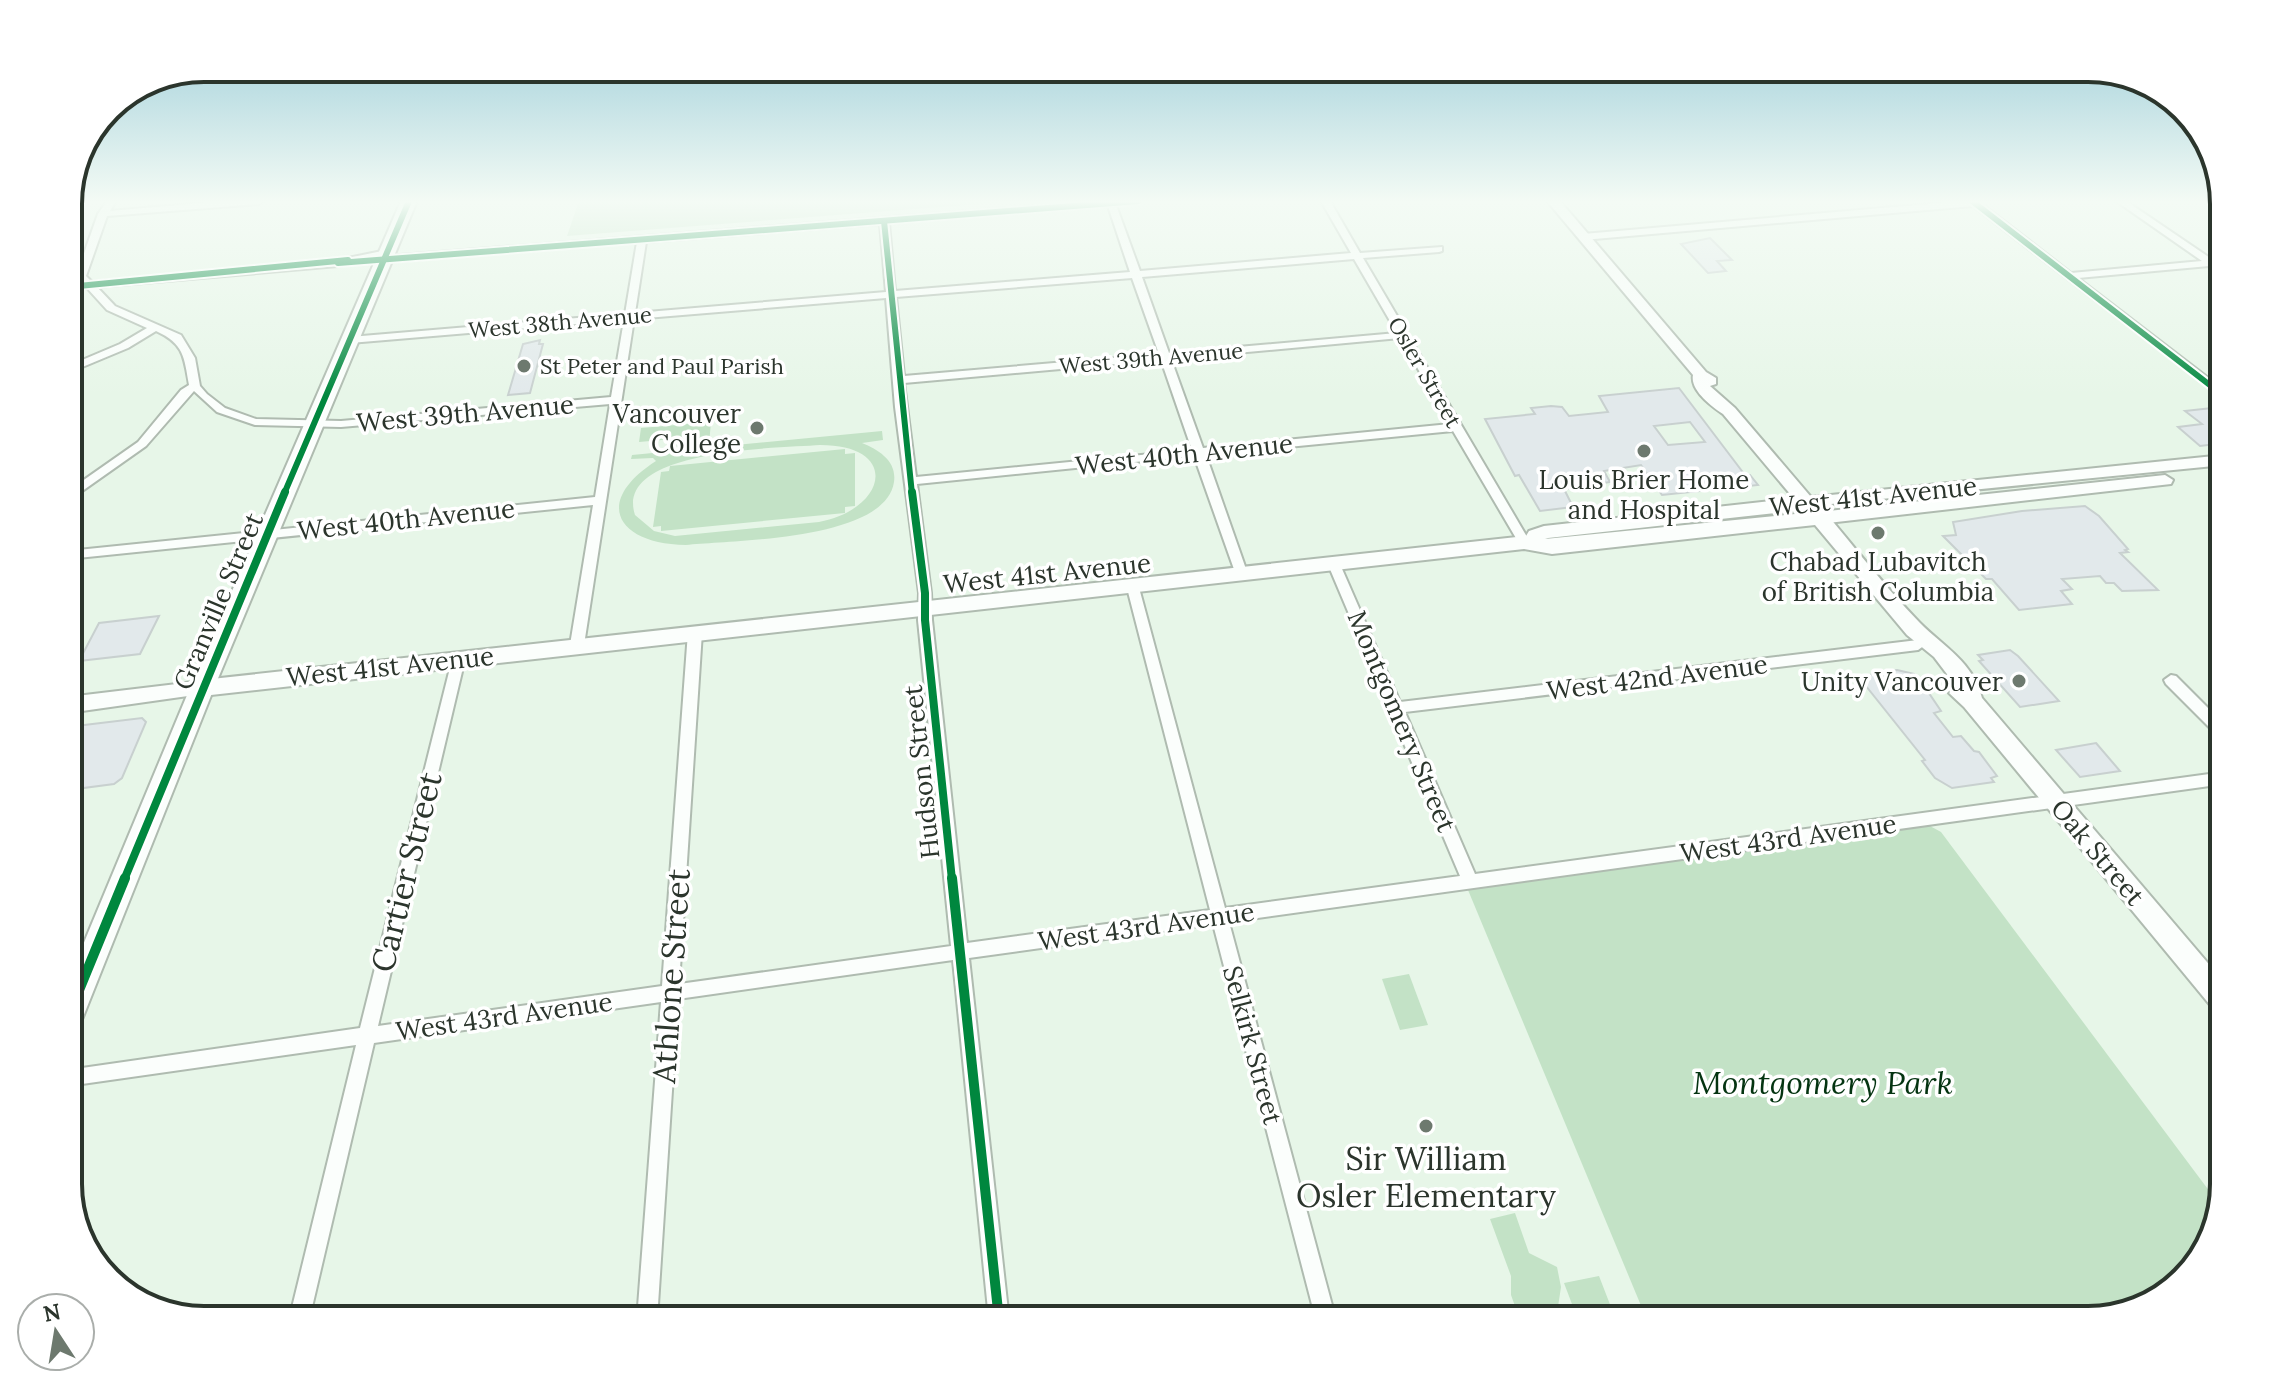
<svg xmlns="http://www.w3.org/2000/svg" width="2292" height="1388" viewBox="0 0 2292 1388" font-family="Lora,serif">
<rect width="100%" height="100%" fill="#e7f6e8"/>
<g fill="#c3e2c6" fill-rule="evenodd">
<path d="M579,201H1018L567,236Z"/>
<path d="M711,422L709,444L673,448V439L639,442L641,428Z"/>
<path d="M882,431L883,440L862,443C879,450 897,461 894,482C885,541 732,540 686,545C617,544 592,502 656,461L653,458L631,459L632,455ZM820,445C901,445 887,509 819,522L675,536L654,531L635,515C613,448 782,448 820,445Z"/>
<path d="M845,449V454L855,453V506L845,507V513L661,531V526L653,527L661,472L669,471L670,466Z"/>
<path d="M1930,826L1941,832L2219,1204L2205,1252L2156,1301L2088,1320H1647L1468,890Z"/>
<path d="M1409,974L1428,1025L1400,1030L1382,979Z"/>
<path d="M1515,1213L1529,1253L1557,1267L1561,1287L1556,1320H1520L1511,1295V1276L1490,1219Z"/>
<path d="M1599,1276L1611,1307L1625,1310L1638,1320H1578L1564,1283Z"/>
</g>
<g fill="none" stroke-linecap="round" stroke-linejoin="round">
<path stroke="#b7e8bc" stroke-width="3" d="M646,209L647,201"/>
</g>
<g fill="#e2e9eb" stroke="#c8d0cf" stroke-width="2" fill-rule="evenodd">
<path d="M1710,238L1732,260L1717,261L1726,271L1708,273L1681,244Z"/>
<path d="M540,340L539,344H543L530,393L508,395L523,344Z"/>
<path d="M1679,388L1745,475H1750L1758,485L1662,495L1641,465L1604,471L1610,482L1564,489L1573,507L1540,511L1519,475L1515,476L1485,419L1535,414L1531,408L1551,406L1562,407L1569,416L1608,412L1599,396ZM1690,422L1705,442L1668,445L1654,426Z"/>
<path d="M2212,408L2224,417V443L2200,446L2178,427L2202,424L2185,411Z"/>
<path d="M2085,506L2099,516L2128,549L2125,550L2128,552L2120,553L2158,590L2122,591L2114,583H2106L2100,576L2062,579L2072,589L2061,591L2072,604L2019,610L1992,579H1986L1943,536L1956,535L1953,522L2022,511Z"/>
<path d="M159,616L140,654L79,661L99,623Z"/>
<path d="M2010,650L2018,656L2059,701L2020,707L1979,661L1983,660L1978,655Z"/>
<path d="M1897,670L1914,674L1920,680L1941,711L1934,713L1953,737L1961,736L1974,751L1979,752L1997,776L1991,778L1994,782L1952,788L1935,778L1922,761L1925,760L1862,681L1872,674Z"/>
<path d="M142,718L146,722L122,778L114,784L68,790V731L76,726Z"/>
<path d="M2096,743L2120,771L2080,777L2056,750Z"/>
</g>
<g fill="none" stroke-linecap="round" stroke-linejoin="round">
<defs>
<g id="street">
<path d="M107,201H116L110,211L223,201H263L259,204L107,216L86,276L92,282L338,260L387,250L392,253L387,256L1099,201H1142L1116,205L1140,271L1351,253L1321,201H1330L1360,253L1442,247V251L1439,252L1363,258L1530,542L1528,545H1520L1453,431L1206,455L1247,572L1241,576L1235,572L1194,456L917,484L931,593L932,620L967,943L1210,910L1126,584L1132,580L1138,584L1225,908L1460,876L1327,562L1333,558L1339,562L1400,702L1918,640L1925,645L1918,650L1405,712L1475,874L2224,772V784L1229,922L1336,1320H1316L1213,924L969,958L1009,1320H989L953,960L678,999L657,1320H637L661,1002L374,1043L309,1320H289L356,1045L68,1086V1070L360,1028L453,656H463L465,659L378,1026L662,986L688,632L695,627L702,632L679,984L951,946L918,620L919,593L895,407L886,298L634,319L584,645L577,650L570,645L593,505L68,559V551L595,497L610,404L341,427L255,425L217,412L194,391L146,446L68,501V491L138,442L181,390L189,385C184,356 184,344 156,331L128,348L68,373V366L120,344L147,328L107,310L87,288L68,290V284L82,283L76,276L98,214ZM1108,206L1130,272L895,291L889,223ZM880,224L886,292L635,313L646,242ZM637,242L625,314L350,337L345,340L350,343L624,320L611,397L341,421L256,419L225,408L207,394L200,386L195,358L181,335L115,306L97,287L338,266L382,257V261L385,262ZM1354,259L1397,333L1169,353L1142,277ZM1132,278L1159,354L904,376L896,297ZM1400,338L1450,424L1203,448L1171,359ZM1161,360L1192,450L916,477L904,383Z"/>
<path d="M1963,201H1978L2071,273L2202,261L2116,201H2126L2213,260L2224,259V265H2221L2224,267V275L2209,266L2078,278L2224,390V399L1973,206L1583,240L1578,237L1583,234Z"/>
<path d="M2171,675L2176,676L2224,724V738L2219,737L2166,684L2164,680Z"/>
</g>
<g id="secondary">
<path d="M1547,201H1560L1706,372L1716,378V384L1710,386L1735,408L1811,497L2224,455V465L1801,507L1723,414C1711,406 1690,390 1693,375Z"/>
<path d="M2165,475L2173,480L2171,484L1819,524L1810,518L1819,512Z"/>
<path d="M202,681L209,683L212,688L209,693L68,713V697Z"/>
</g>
<path id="primary" d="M1807,497L1814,499C1849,540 1882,584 1920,623C1944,647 1973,662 1982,698L2224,982V1014L2215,1011L1964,707L1949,693L1956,686L1934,657L1907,635L1815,525L1552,554L1524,549L202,696L194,694L191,688L194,682L202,680L1526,536L1529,531L1544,526ZM1802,510L1805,513L1545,539L1548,538Z"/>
<path id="highway" d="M401,201H417L214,688L83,1017L78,1027L68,1030V981L190,688Z"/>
</defs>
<use href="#street" stroke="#afbbb0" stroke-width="4"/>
<use href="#secondary" stroke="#afbbb0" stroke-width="4"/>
<use href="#primary" stroke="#afbbb0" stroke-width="4"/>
<use href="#highway" stroke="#afbbb0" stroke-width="4"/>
<use href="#street" fill="#fbfefc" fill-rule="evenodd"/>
<use href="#secondary" fill="#fbfefc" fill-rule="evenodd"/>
<use href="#primary" fill="#fbfefc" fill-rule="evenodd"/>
<use href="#highway" fill="#fbfefc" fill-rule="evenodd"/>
<defs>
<g id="cycleway-far2">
<path d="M1972,201L2224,396"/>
<path d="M884,221L912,494"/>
<path d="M338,263L1138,201"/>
<path d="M68,287L348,260"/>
<path d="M284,494L409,201"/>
</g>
<g id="cycleway-far1">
<path d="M912,492L925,593V620L952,880"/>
<path d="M124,880L285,492"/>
</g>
<g id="cycleway">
<path d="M952,878L999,1320"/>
<path d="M68,1017L125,878"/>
</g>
</defs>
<use href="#cycleway-far2" stroke="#fff" stroke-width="10"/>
<use href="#cycleway-far1" stroke="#fff" stroke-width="13"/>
<use href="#cycleway" stroke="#fff" stroke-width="15"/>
<use href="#cycleway-far2" stroke="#00873e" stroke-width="6"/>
<use href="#cycleway-far1" stroke="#00873e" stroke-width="8"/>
<use href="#cycleway" stroke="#00873e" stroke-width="10"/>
</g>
<linearGradient id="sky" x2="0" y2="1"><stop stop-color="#94c9d6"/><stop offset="0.51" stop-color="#f4fbf5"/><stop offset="1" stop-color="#f4fbf5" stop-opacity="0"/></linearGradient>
<rect width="2292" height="396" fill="url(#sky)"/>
<g fill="#6d796e" stroke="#fff" stroke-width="3">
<circle cx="524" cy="366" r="8"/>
<circle cx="757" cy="428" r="8"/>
<circle cx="1644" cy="451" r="8"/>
<circle cx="1878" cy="533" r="8"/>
<circle cx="2019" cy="681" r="8"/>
<circle cx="1426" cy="1126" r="8"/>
</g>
<g text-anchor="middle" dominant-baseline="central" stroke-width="7" stroke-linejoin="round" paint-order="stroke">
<g font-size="22" fill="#2b352c" stroke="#fff">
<text transform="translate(560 322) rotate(-5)">West 38th Avenue</text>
<text transform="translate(1151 358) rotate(-5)">West 39th Avenue</text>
<text transform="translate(1425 372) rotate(60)">Osler Street</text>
</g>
<g font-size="22" fill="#2b352c" stroke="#fff" text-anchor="start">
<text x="540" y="366">St Peter and Paul Parish</text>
</g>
<g font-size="26" fill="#2b352c" stroke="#fff">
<text transform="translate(465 413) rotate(-5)">West 39th Avenue</text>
<text transform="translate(1184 454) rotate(-6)">West 40th Avenue</text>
<text transform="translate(1873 496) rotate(-6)">West 41st Avenue</text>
<text transform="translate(406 519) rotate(-6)">West 40th Avenue</text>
<text transform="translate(1047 573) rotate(-6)">West 41st Avenue</text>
<text transform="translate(218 601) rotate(-67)">Granville Street</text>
<text transform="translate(390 666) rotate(-6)">West 41st Avenue</text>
<text transform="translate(1657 677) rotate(-7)">West 42nd Avenue</text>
<text transform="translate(1402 721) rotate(67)">Montgomery Street</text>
<text transform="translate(921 772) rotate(-96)">Hudson Street</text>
<text transform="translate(1788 838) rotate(-8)">West 43rd Avenue</text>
<text transform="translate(2098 852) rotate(50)">Oak Street</text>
<text transform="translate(1146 926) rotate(-8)">West 43rd Avenue</text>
<text transform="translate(504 1016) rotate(-8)">West 43rd Avenue</text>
<text transform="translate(1253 1045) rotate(75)">Selkirk Street</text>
</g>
<g font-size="26" fill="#2b352c" stroke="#fff" text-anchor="end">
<text x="741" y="413">Vancouver<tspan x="741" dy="30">College</tspan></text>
<text x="1644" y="479" text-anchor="middle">Louis Brier Home<tspan x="1644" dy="30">and Hospital</tspan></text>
<text x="1878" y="561" text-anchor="middle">Chabad Lubavitch<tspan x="1878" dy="30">of British Columbia</tspan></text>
<text x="2003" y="681">Unity Vancouver</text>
</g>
<g font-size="32" fill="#2b352c" stroke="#fff">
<text transform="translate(406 872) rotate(-76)">Cartier Street</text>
<text transform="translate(671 976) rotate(-86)">Athlone Street</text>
</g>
<g font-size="32" font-style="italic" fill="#043411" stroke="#fff">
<text x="1823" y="1082">Montgomery Park</text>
</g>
<g font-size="32" fill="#2b352c" stroke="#fff">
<text x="1426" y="1158">Sir William<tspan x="1426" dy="37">Osler Elementary</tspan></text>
</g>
</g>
<path d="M0 0H2292V1388H0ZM204 82H2088A122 122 0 0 1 2210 204V1184A122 122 0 0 1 2088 1306H204A122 122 0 0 1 82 1184V204A122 122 0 0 1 204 82Z" fill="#fff" fill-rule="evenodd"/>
<path fill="none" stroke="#2b352c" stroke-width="4" d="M204 82H2088A122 122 0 0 1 2210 204V1184A122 122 0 0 1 2088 1306H204A122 122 0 0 1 82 1184V204A122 122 0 0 1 204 82Z"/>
<g transform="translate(56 1332) rotate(348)"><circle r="38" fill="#ffffff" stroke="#aaaeab" stroke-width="2"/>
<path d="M0-6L14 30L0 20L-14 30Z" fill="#6d796e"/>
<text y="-12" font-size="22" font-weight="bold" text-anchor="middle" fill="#2b352c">N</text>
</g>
</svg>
